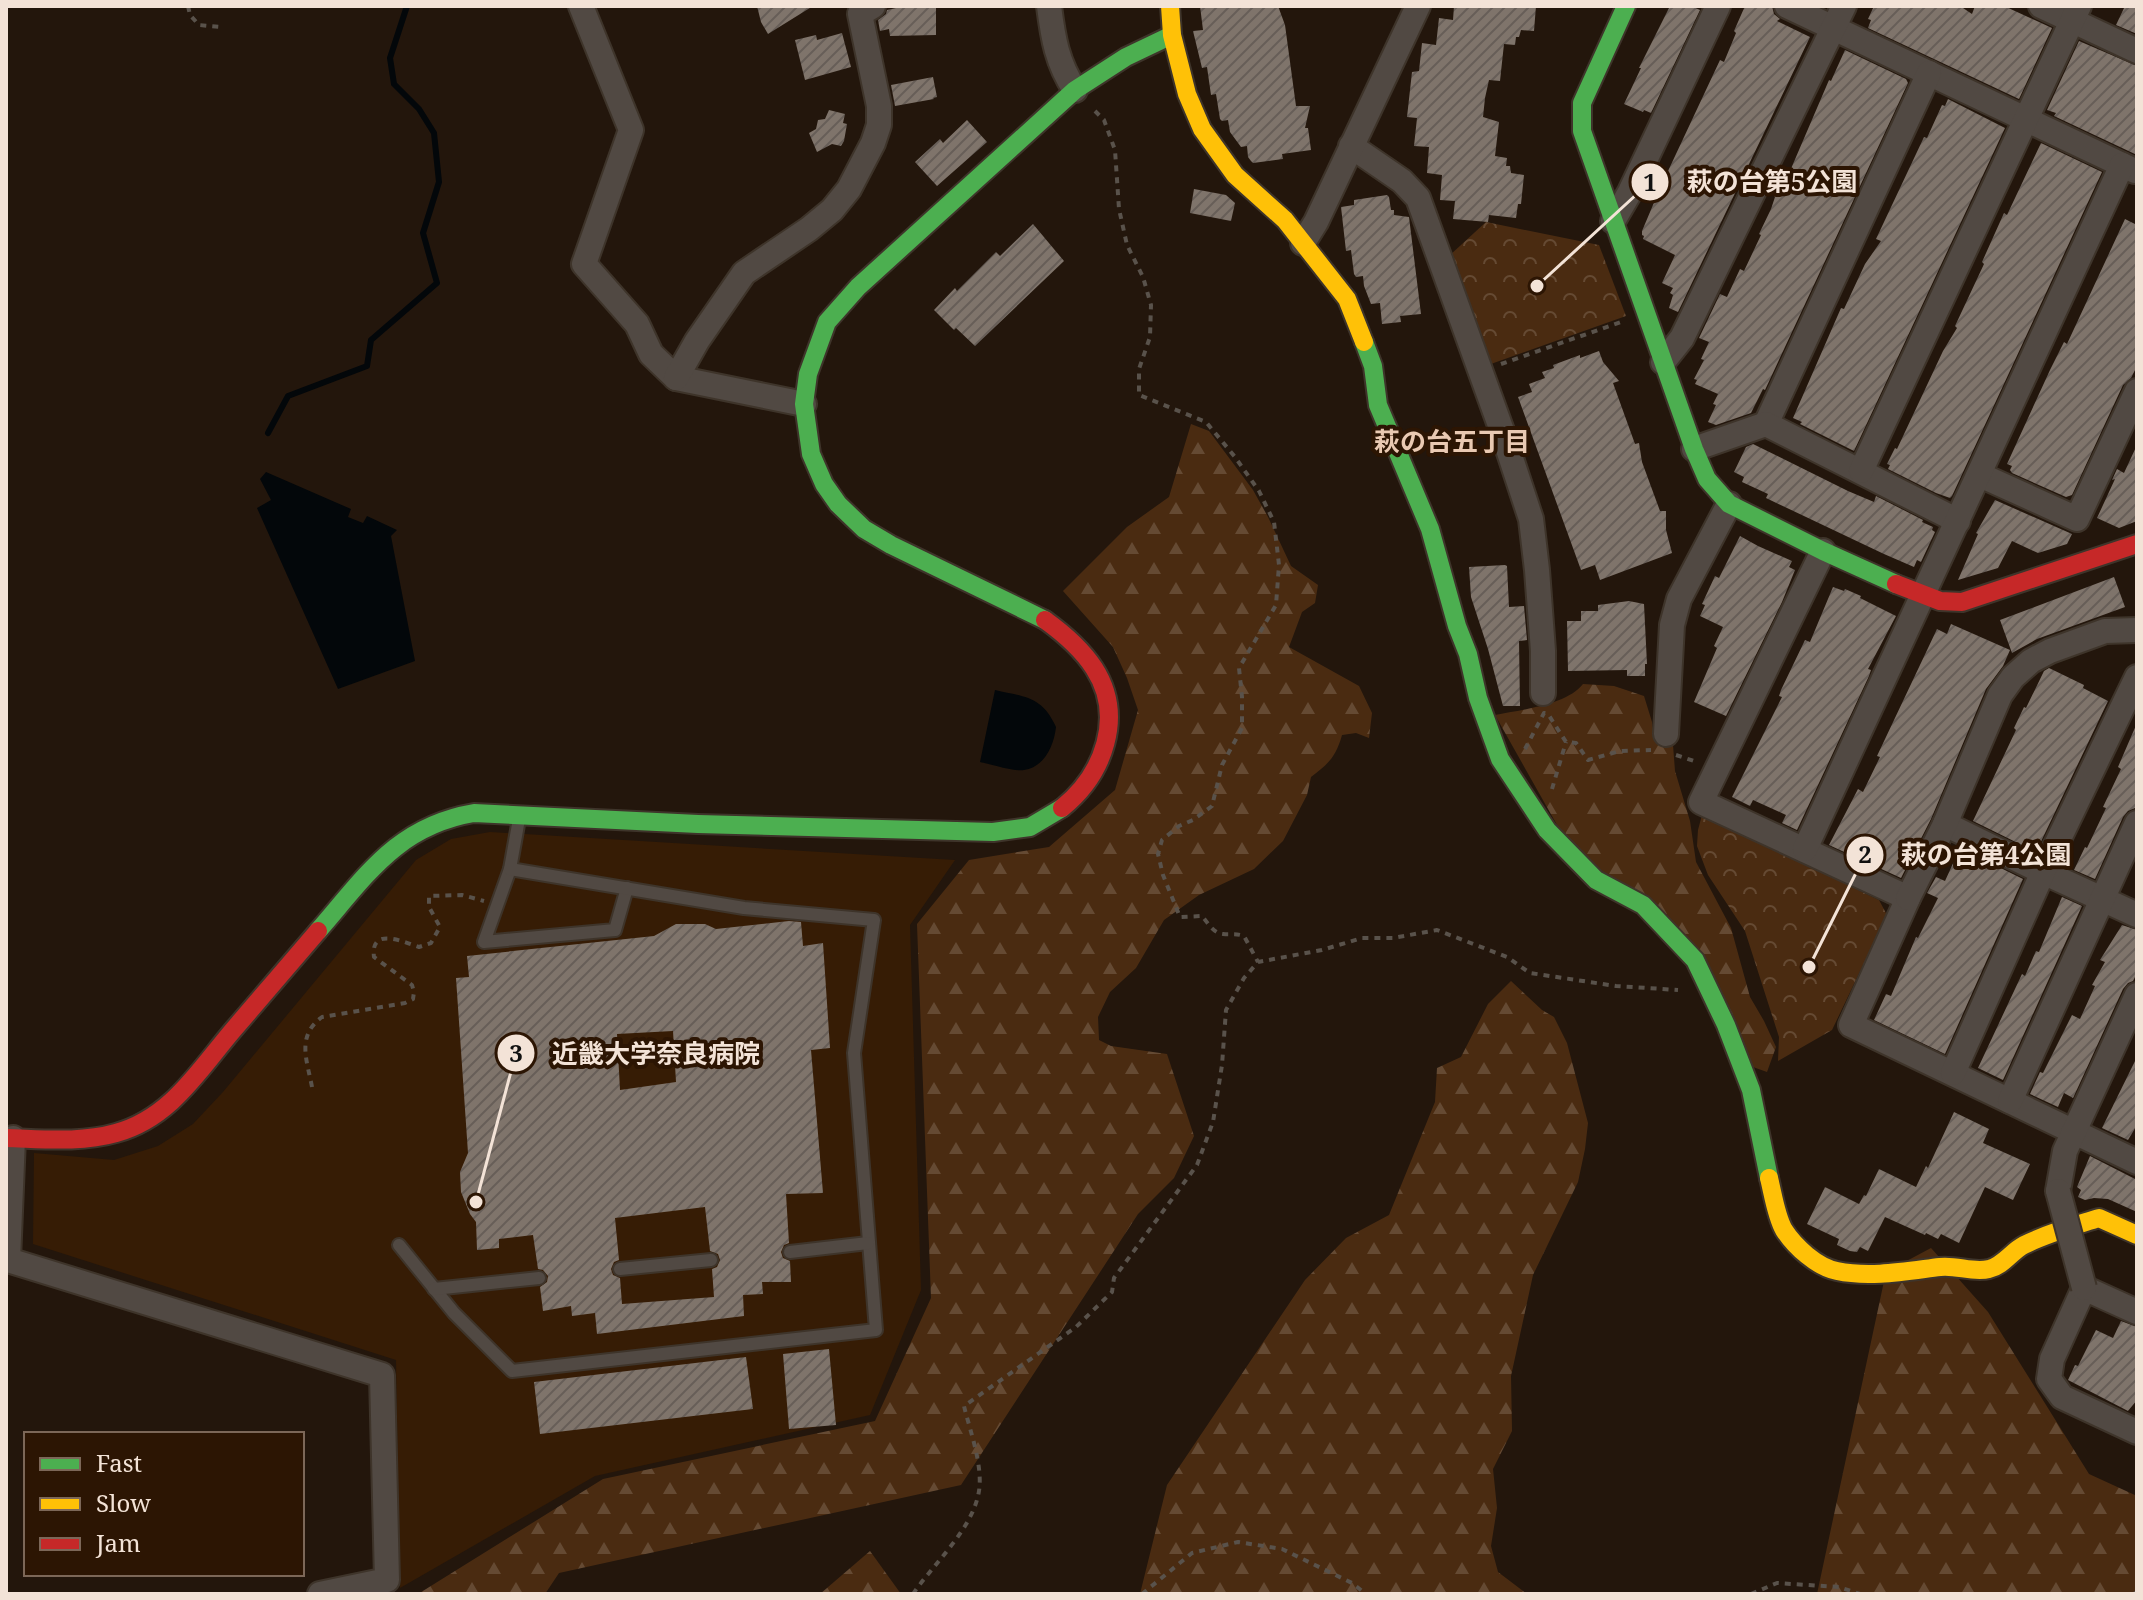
<svg xmlns="http://www.w3.org/2000/svg" width="2143" height="1600" viewBox="0 0 2143 1600" font-family="'Noto Serif','Noto Sans JP',serif">
<defs>
<pattern id="forest-firs" width="22" height="20" patternUnits="userSpaceOnUse" patternTransform="scale(2)"><rect width="22" height="20" fill="#4a2b11"/><path d="M5 1l3.5 6h-7zM16 11l3.5 6h-7z" fill="#654a33"/></pattern>
<pattern id="park-crowns" width="20" height="18" patternUnits="userSpaceOnUse" patternTransform="scale(2)"><rect width="20" height="18" fill="#4a2b11"/><path d="M2 6a3 3 0 1 1 6 0M12 15a3 3 0 1 1 6 0" fill="none" stroke="#654a33"/></pattern>
<pattern id="building-hatch" width="6" height="6" patternUnits="userSpaceOnUse" patternTransform="scale(2)"><rect width="6" height="6" fill="#7f746b"/><path d="M-1 1l2-2M0 6l6-6M5 7l2-2" fill="none" stroke="#675e58"/></pattern>
</defs>
<rect width="100%" height="100%" fill="#23160c"/>
<path fill="#361c05" d="M490,832L955,860L910,925L921,1290L870,1415L595,1476L400,1588L396,1360L33,1244L34,1153L114,1160L158,1146L193,1124L223,1092L416,860L451,839Z"/>
<g fill="url(#forest-firs)">
<path d="M1191,424L1209,431L1253,490L1268,517L1291,566L1318,585L1315,603L1302,612L1289,647L1359,686L1372,713L1369,738L1356,733L1342,735C1336,757 1328,764 1311,777L1307,795L1283,841L1254,869L1199,895L1164,920L1136,968L1110,992L1098,1017L1099,1040L1111,1046L1167,1054L1194,1136L1174,1178L1138,1214L961,1485L559,1573L545,1594H418L603,1479L875,1421L931,1298L917,924L969,860L1049,847L1115,790L1138,710L1127,678L1113,647L1063,591L1127,527L1169,497Z"/>
<path d="M1583,684L1614,686L1644,696L1652,722L1654,738L1673,745L1675,771L1690,821L1696,862L1731,928L1750,997L1764,1021L1776,1047L1767,1072L1753,1067L1714,983L1561,832L1495,715C1520,710 1567,705 1583,684Z"/>
<path d="M1511,981L1542,1010L1554,1017L1567,1043L1588,1123L1585,1149L1578,1182L1533,1275L1511,1376L1512,1431L1493,1469L1497,1508L1491,1546L1498,1572L1527,1594H1140L1167,1485L1305,1280L1346,1238L1389,1215L1435,1102L1437,1068L1461,1057L1488,1004Z"/>
<path d="M1931,1248L1988,1312L2089,1474L2137,1496V1594H1817L1886,1272Z"/>
<path d="M870,1551L901,1594H820Z"/>
</g>
<g fill="url(#park-crowns)">
<path d="M1486,222L1599,245L1626,316L1488,365L1449,256Z"/>
<path d="M1702,815L1879,900L1887,915L1832,1030L1778,1061L1779,1037L1745,931L1708,875L1697,846L1698,830Z"/>
</g>
<g fill="#03070a">
<path d="M266,472L351,509L348,517L363,523L367,516L397,530L391,536L415,661L338,689L257,508L271,500L260,479Z"/>
<path d="M995,690C1025,697 1042,696 1056,727C1054,745 1045,767 1024,770C1016,772 989,764 980,762Z"/>
</g>
<g fill="none" stroke-linecap="round" stroke-linejoin="round">
<path stroke="#03070a" stroke-width="6" d="M268,433L288,396L367,366L371,340L437,283L423,233L439,182L434,133L419,109L394,84L390,58L407,6"/>
</g>
<g fill="url(#building-hatch)" fill-rule="evenodd">
<path d="M757,6H813L768,34L761,22Z"/>
<path d="M905,6H936V35L890,36L889,29L880,31L878,20L886,14L887,10Z"/>
<path d="M1200,6H1278L1285,25L1296,106H1310L1305,128H1308L1311,150L1282,154L1283,159L1253,163L1251,161L1248,157L1247,146L1241,147L1230,132L1228,120L1222,121L1220,119L1216,94L1211,95L1207,67L1202,68L1193,31L1203,30Z"/>
<path d="M1454,6H1536L1534,31L1521,30L1519,37H1516L1515,45L1504,44L1500,81L1489,80L1485,98L1483,117L1499,122L1495,156L1507,158L1506,166H1510L1511,173L1524,175L1521,204H1518L1516,218L1489,215L1488,222L1453,219L1455,201L1440,200L1442,175L1427,173L1429,147L1414,146L1417,118L1407,117L1412,72L1419,71L1422,43L1436,45L1439,18L1453,20Z"/>
<path d="M1670,6H1691L1700,10L1651,113L1644,110L1643,112L1624,104L1641,68H1639Z"/>
<path d="M1745,6H1772L1774,14L1780,19L1777,21L1810,37L1678,312L1669,308L1673,295L1670,293L1673,288L1662,283L1675,255L1643,239L1644,236L1642,235V231L1661,186L1720,60L1724,62L1736,33L1734,31Z"/>
<path d="M1874,6H1960L1972,14L1975,6H2004L2052,28L2019,99L1868,28L1871,20L1868,19Z"/>
<path d="M2125,6H2137V34L2116,25Z"/>
<path d="M842,33L851,67L805,80L795,40L816,35L817,40Z"/>
<path d="M2079,41L2137,66V155L2054,116L2056,113L2047,110Z"/>
<path d="M1845,50L1906,79L1908,83L1765,390L1763,389L1751,413L1716,425L1708,422L1716,405L1713,404L1718,394L1695,384L1697,380L1694,379L1704,360L1701,359L1709,342L1699,338L1720,294L1727,297L1740,269L1744,271L1761,235L1759,234L1771,209L1775,197L1774,196L1786,169L1790,171L1829,80L1831,81Z"/>
<path d="M933,77L937,97L933,98L934,99L895,106L891,85Z"/>
<path d="M1948,99L2005,128L1854,451L1800,424L1802,422L1793,418L1841,308L1844,309L1865,264L1881,241L1876,239L1924,137L1927,138L1942,105L1945,106Z"/>
<path d="M829,110L845,114L843,123L847,124L844,141L841,146L832,144L817,152L809,133L816,129L818,120L825,119Z"/>
<path d="M967,120L987,142L937,186L915,162L940,139L943,143Z"/>
<path d="M2041,143L2102,172L1952,496L1950,498L1936,493L1888,469L1890,465L1887,464L1895,448L1897,449L1943,351L1957,328L1955,326L1984,264L1982,262L2004,213L2007,215Z"/>
<path d="M1194,189L1226,195L1235,203L1231,221L1190,213Z"/>
<path d="M1387,195L1389,197L1391,210H1394V215L1409,217L1421,314L1400,316L1401,322L1382,324L1380,303L1371,304L1364,286L1363,276L1356,277L1354,274L1351,250L1346,251L1341,207L1354,205V200Z"/>
<path d="M2125,219L2137,225V366L2131,378L2123,385L2072,495L2066,497L2012,473L2010,470L2012,466L2007,464L2050,370L2064,342L2067,344Z"/>
<path d="M1033,224L1064,261L975,346L956,328L954,330L934,310L955,288L957,291L996,252L1000,256Z"/>
<path d="M1599,351L1603,362L1619,381L1613,383L1622,408L1635,444L1639,443L1642,462L1660,511H1666V530L1672,553L1600,580L1595,565L1581,570L1518,397L1532,392L1529,384L1545,378L1542,372L1554,368L1553,365L1580,355V358Z"/>
<path d="M1753,444L1848,491L1874,502L1876,496L1923,520L1922,522L1933,527L1932,530L1935,532L1921,562L1917,560L1914,567L1884,554L1766,498L1768,494L1742,482L1744,477L1734,472L1746,447Z"/>
<path d="M2137,445V521L2119,528L2097,518L2115,479L2112,480L2117,469L2124,473Z"/>
<path d="M1995,500L2072,534L2067,544L2038,553L2012,541L1998,568L1958,580L1978,534L1976,533Z"/>
<path d="M1740,536L1758,546L1792,561L1789,567L1795,570L1782,602L1726,716L1694,702L1717,648L1714,646L1723,627L1700,616L1705,605L1702,604L1715,576L1719,578Z"/>
<path d="M1505,565L1507,566L1509,607L1524,606L1527,640L1519,641L1520,706H1503L1488,649L1471,597L1469,567Z"/>
<path d="M2114,577L2125,607L2037,639L2012,653L2000,620Z"/>
<path d="M1833,587L1844,591L1845,589L1861,596L1860,598L1896,616L1868,669L1871,670L1869,676L1797,830L1782,823L1786,815L1753,800L1750,806L1732,797L1782,697L1779,696L1781,690L1805,640L1810,642Z"/>
<path d="M1629,601L1644,604L1647,664H1645V676H1627V670L1568,671L1567,621H1581V611H1598V605Z"/>
<path d="M1951,624L2010,650L2003,666L1986,689L1931,819L1901,878L1829,845L1858,789L1863,792L1880,757L1877,756L1937,629L1947,634Z"/>
<path d="M2049,668L2084,685L2083,688L2108,701L2036,852L1973,821L2016,730L2014,728L2024,707L2026,708L2044,671Z"/>
<path d="M2137,723V803L2135,808L2128,811L2123,817L2095,879L2074,870L2085,847L2087,848L2106,808L2103,807L2121,769L2118,767Z"/>
<path d="M1960,848L2023,879L1945,1054L1874,1020L1886,994L1891,996L1916,937L1918,938L1938,898L1927,893L1936,877L1945,881Z"/>
<path d="M2062,897L2082,906L2003,1080L1978,1068L2022,974L2025,976L2036,951L2039,952Z"/>
<path d="M789,921L801,922L803,946L823,943L830,1048L811,1050L823,1193L786,1194L789,1243L784,1245L781,1252L783,1258L790,1261L791,1282H762L763,1294L743,1295L744,1316L597,1334L595,1313L572,1316L571,1306L543,1311L540,1287L547,1282L548,1276L543,1270L538,1269L533,1235L499,1239V1248L477,1250L476,1222L470,1214L461,1192L460,1172L468,1153L456,978L469,977L467,956L654,936L676,924H705L716,929ZM673,1031L676,1082L620,1090L617,1034ZM705,1207L710,1251L718,1254L720,1260L717,1267L712,1269L714,1297L622,1304L620,1278L613,1275L611,1269L614,1262L619,1260L615,1218Z"/>
<path d="M2122,925L2137,930V973L2133,981L2128,983L2123,989L2074,1096L2073,1098L2064,1093L2058,1107L2030,1094L2040,1072L2043,1073L2072,1015L2080,1019L2095,986L2092,985L2105,962L2100,960Z"/>
<path d="M2137,1057V1125L2128,1140L2102,1128Z"/>
<path d="M1954,1112L1989,1129L1983,1143L2030,1164L2013,1200L1985,1187L1959,1243L1941,1234L1938,1239L1926,1233L1925,1235L1885,1217L1868,1251L1860,1247L1857,1252L1850,1251L1837,1245L1839,1239L1807,1224L1825,1187L1859,1204L1864,1195L1866,1196L1879,1169L1916,1187L1926,1166L1928,1168Z"/>
<path d="M2090,1156L2137,1180V1212L2108,1199L2094,1198L2085,1200L2078,1197L2081,1190L2077,1187Z"/>
<path d="M2121,1321L2137,1327V1400L2128,1411L2068,1380L2075,1365L2078,1366L2096,1330L2113,1338Z"/>
<path d="M829,1349L836,1425L789,1429L783,1354Z"/>
<path d="M746,1357L753,1409L540,1434L534,1382Z"/>
</g>
<g fill="none" stroke-linecap="round" stroke-linejoin="round">
<defs>
<g id="lane">
<path d="M510,869L484,942L615,930L627,888"/>
<path d="M399,1245L454,1313L512,1371L876,1330L854,1053L874,920L744,908L510,869L519,819"/>
<path d="M790,1252L868,1243"/>
<path d="M620,1269L711,1260"/>
<path d="M434,1289L539,1278"/>
</g>
<g id="street">
<path d="M581,6L631,130L584,264L637,324L651,354L676,378L804,404"/>
<path d="M1049,6C1053,38 1057,63 1075,90"/>
<path d="M1787,6L2135,171"/>
<path d="M2041,6L2137,51"/>
<path d="M1351,146L1402,181L1418,198L1502,431L1531,519L1537,570L1543,651V693"/>
<path d="M1613,221L1630,192L1718,6"/>
<path d="M1303,243L1316,222L1418,6"/>
<path d="M1663,362L1682,338L1844,6"/>
<path d="M676,378L697,341L744,273L809,229L832,210L849,189L873,143L879,125V106L860,14L873,6"/>
<path d="M1766,424L1929,73"/>
<path d="M1694,449L1766,424L1958,521"/>
<path d="M1861,471L2079,6"/>
<path d="M1980,475L2077,519L2137,391"/>
<path d="M1823,551L1701,802L1908,898L1851,1025L2137,1162"/>
<path d="M1666,734L1672,625L1679,599L1729,504"/>
<path d="M1945,824L2043,872L2137,915"/>
<path d="M1805,849L2122,165"/>
<path d="M1908,898L1945,824L2000,695L2013,677L2031,661L2050,651L2105,631L2137,630"/>
<path d="M1953,1073L2043,872L2137,677"/>
<path d="M2010,1101L2137,823"/>
<path d="M13,1138L8,1260L382,1375L387,1580L320,1594"/>
<path d="M2058,1191L2065,1151L2137,995"/>
<path d="M2137,1312L2084,1288L2052,1359L2049,1379L2062,1397L2137,1432"/>
</g>
<g id="fast">
<path d="M1626,6L1582,103V131L1694,449L1707,479L1729,504L1823,551L1896,584"/>
<path d="M1364,342L1373,366L1378,405L1430,529L1457,626L1468,654L1478,698L1500,759L1547,830L1596,880L1643,905L1695,960L1726,1025L1751,1090L1769,1178"/>
<path d="M1045,620L891,545L864,529L838,504L824,484L811,454L804,404L808,374L827,322L858,287L1075,90L1126,57L1172,35"/>
<path d="M318,931C366,876 397,826 474,813L698,824L993,832L1030,827L1062,808"/>
</g>
<g id="slow">
<path d="M1170,6L1172,35L1187,94L1202,129L1235,175L1285,220L1347,299L1364,342"/>
<path d="M1769,1178C1773,1194 1776,1216 1784,1230C1795,1247 1817,1267 1837,1271C1870,1278 1907,1271 1940,1267C1957,1265 1973,1273 1989,1269C2003,1266 2012,1251 2024,1245C2048,1233 2074,1226 2099,1218L2137,1235"/>
</g>
<g id="jam">
<path d="M1896,584L1940,601L1962,602L2137,544"/>
<path d="M1045,620C1063,633 1081,648 1094,668C1125,716 1104,774 1062,808"/>
<path d="M6,1138C43,1139 81,1143 116,1133C171,1118 199,1070 234,1029C262,996 290,964 318,931"/>
</g>
</defs>
<use href="#lane" stroke="#3e342a" stroke-width="16"/>
<use href="#street" stroke="#3e342a" stroke-width="28"/>
<use href="#fast" stroke="#3e342a" stroke-width="22"/>
<use href="#slow" stroke="#3e342a" stroke-width="22"/>
<use href="#jam" stroke="#3e342a" stroke-width="22"/>
<g stroke="#59524b" stroke-width="4" stroke-dasharray="6 6" stroke-linecap="butt">
<path d="M188,6L190,15L199,25L221,27"/>
<path d="M1095,111L1104,120L1115,150L1119,209L1127,245L1143,277L1151,305L1150,337L1139,369V395L1206,422L1235,457L1259,491L1274,522L1279,565L1276,605L1239,668L1242,697V728L1222,765L1212,806L1193,820L1179,826L1162,840L1158,854L1163,875L1180,917L1202,916C1208,923 1213,933 1223,934C1231,935 1235,933 1244,936L1258,962"/>
<path d="M1501,364L1621,322"/>
<path d="M1525,749L1544,713L1548,714L1566,742L1576,743L1588,760L1620,751L1651,750"/>
<path d="M1676,755L1697,762"/>
<path d="M1552,789L1566,742"/>
<path d="M312,1087C307,1060 296,1036 322,1017L405,1003L413,999L414,992L412,985L374,957C370,926 404,942 419,947L431,943L440,927L429,907V896L462,895L484,901"/>
<path d="M913,1594C934,1563 973,1529 979,1491C983,1465 970,1431 964,1406L1076,1327L1112,1292L1114,1278L1197,1165L1213,1122L1222,1065L1226,1010L1244,978L1258,962L1322,950L1362,938H1393L1437,930L1507,957L1530,973L1616,986L1678,990"/>
<path d="M1142,1594L1192,1553L1238,1542L1282,1549L1352,1583L1366,1594"/>
<path d="M1751,1594L1777,1583L1839,1587L1860,1594"/>
<path d="M2134,1594L2137,1592"/>
</g>
<use href="#lane" stroke="#514943" stroke-width="12"/>
<use href="#street" stroke="#514943" stroke-width="24"/>
<use href="#fast" stroke="#4caf50" stroke-width="18"/>
<use href="#slow" stroke="#ffc107" stroke-width="18"/>
<use href="#jam" stroke="#c62828" stroke-width="18"/>
<defs>
<path id="street-bridge" d="M2058,1191L2084,1288"/>
</defs>
<use href="#street-bridge" stroke="#3e342a" stroke-width="28" stroke-linecap="butt"/>
<use href="#street-bridge" stroke="#514943" stroke-width="24"/>
</g>
<g text-anchor="middle" dominant-baseline="central" stroke-width="8" stroke-linejoin="round" paint-order="stroke">
<g font-size="26" font-weight="bold" fill="#e9c9b2" stroke="#2c1503">
<text x="1452" y="441">萩の台五丁目</text>
</g>
</g>
<path fill="none" stroke="#f3e3d7" stroke-width="3" d="M1537 286L1650 182M1809 967L1865 855M476 1202L516 1053"/>
<g fill="#f3e3d7" stroke="#2c1503" stroke-width="3">
<circle cx="1537" cy="286" r="8"/>
<circle cx="1809" cy="967" r="8"/>
<circle cx="476" cy="1202" r="8"/>
<circle cx="1650" cy="182" r="20"/>
<circle cx="1865" cy="855" r="20"/>
<circle cx="516" cy="1053" r="20"/>
</g>
<g font-size="24" text-anchor="middle" font-weight="bold" fill="#111">
<text x="1650" y="191">1</text>
<text x="1865" y="863">2</text>
<text x="516" y="1062">3</text>
</g>
<g font-size="26" text-anchor="middle" font-weight="bold" fill="#f3e3d7" stroke="#2c1503" stroke-width="8" stroke-linejoin="round" paint-order="stroke">
<text x="1772" y="191">萩の台第5公園</text>
<text x="1986" y="864">萩の台第4公園</text>
<text x="656" y="1063">近畿大学奈良病院</text>
</g>
<rect width="2143" height="1600" fill="none" stroke="#f3e3d7" stroke-width="16"/>
<rect x="24" y="1432" width="280" height="144" fill="#2c1503" stroke="#7c6758" stroke-width="2"/>
<rect x="40" y="1458" width="40" height="12" fill="#4caf50" stroke="#7c6758" stroke-width="2"/>
<text x="96" y="1472" font-size="24" fill="#f3e3d7">Fast</text>
<rect x="40" y="1498" width="40" height="12" fill="#ffc107" stroke="#7c6758" stroke-width="2"/>
<text x="96" y="1512" font-size="24" fill="#f3e3d7">Slow</text>
<rect x="40" y="1538" width="40" height="12" fill="#c62828" stroke="#7c6758" stroke-width="2"/>
<text x="96" y="1552" font-size="24" fill="#f3e3d7">Jam</text>
</svg>
